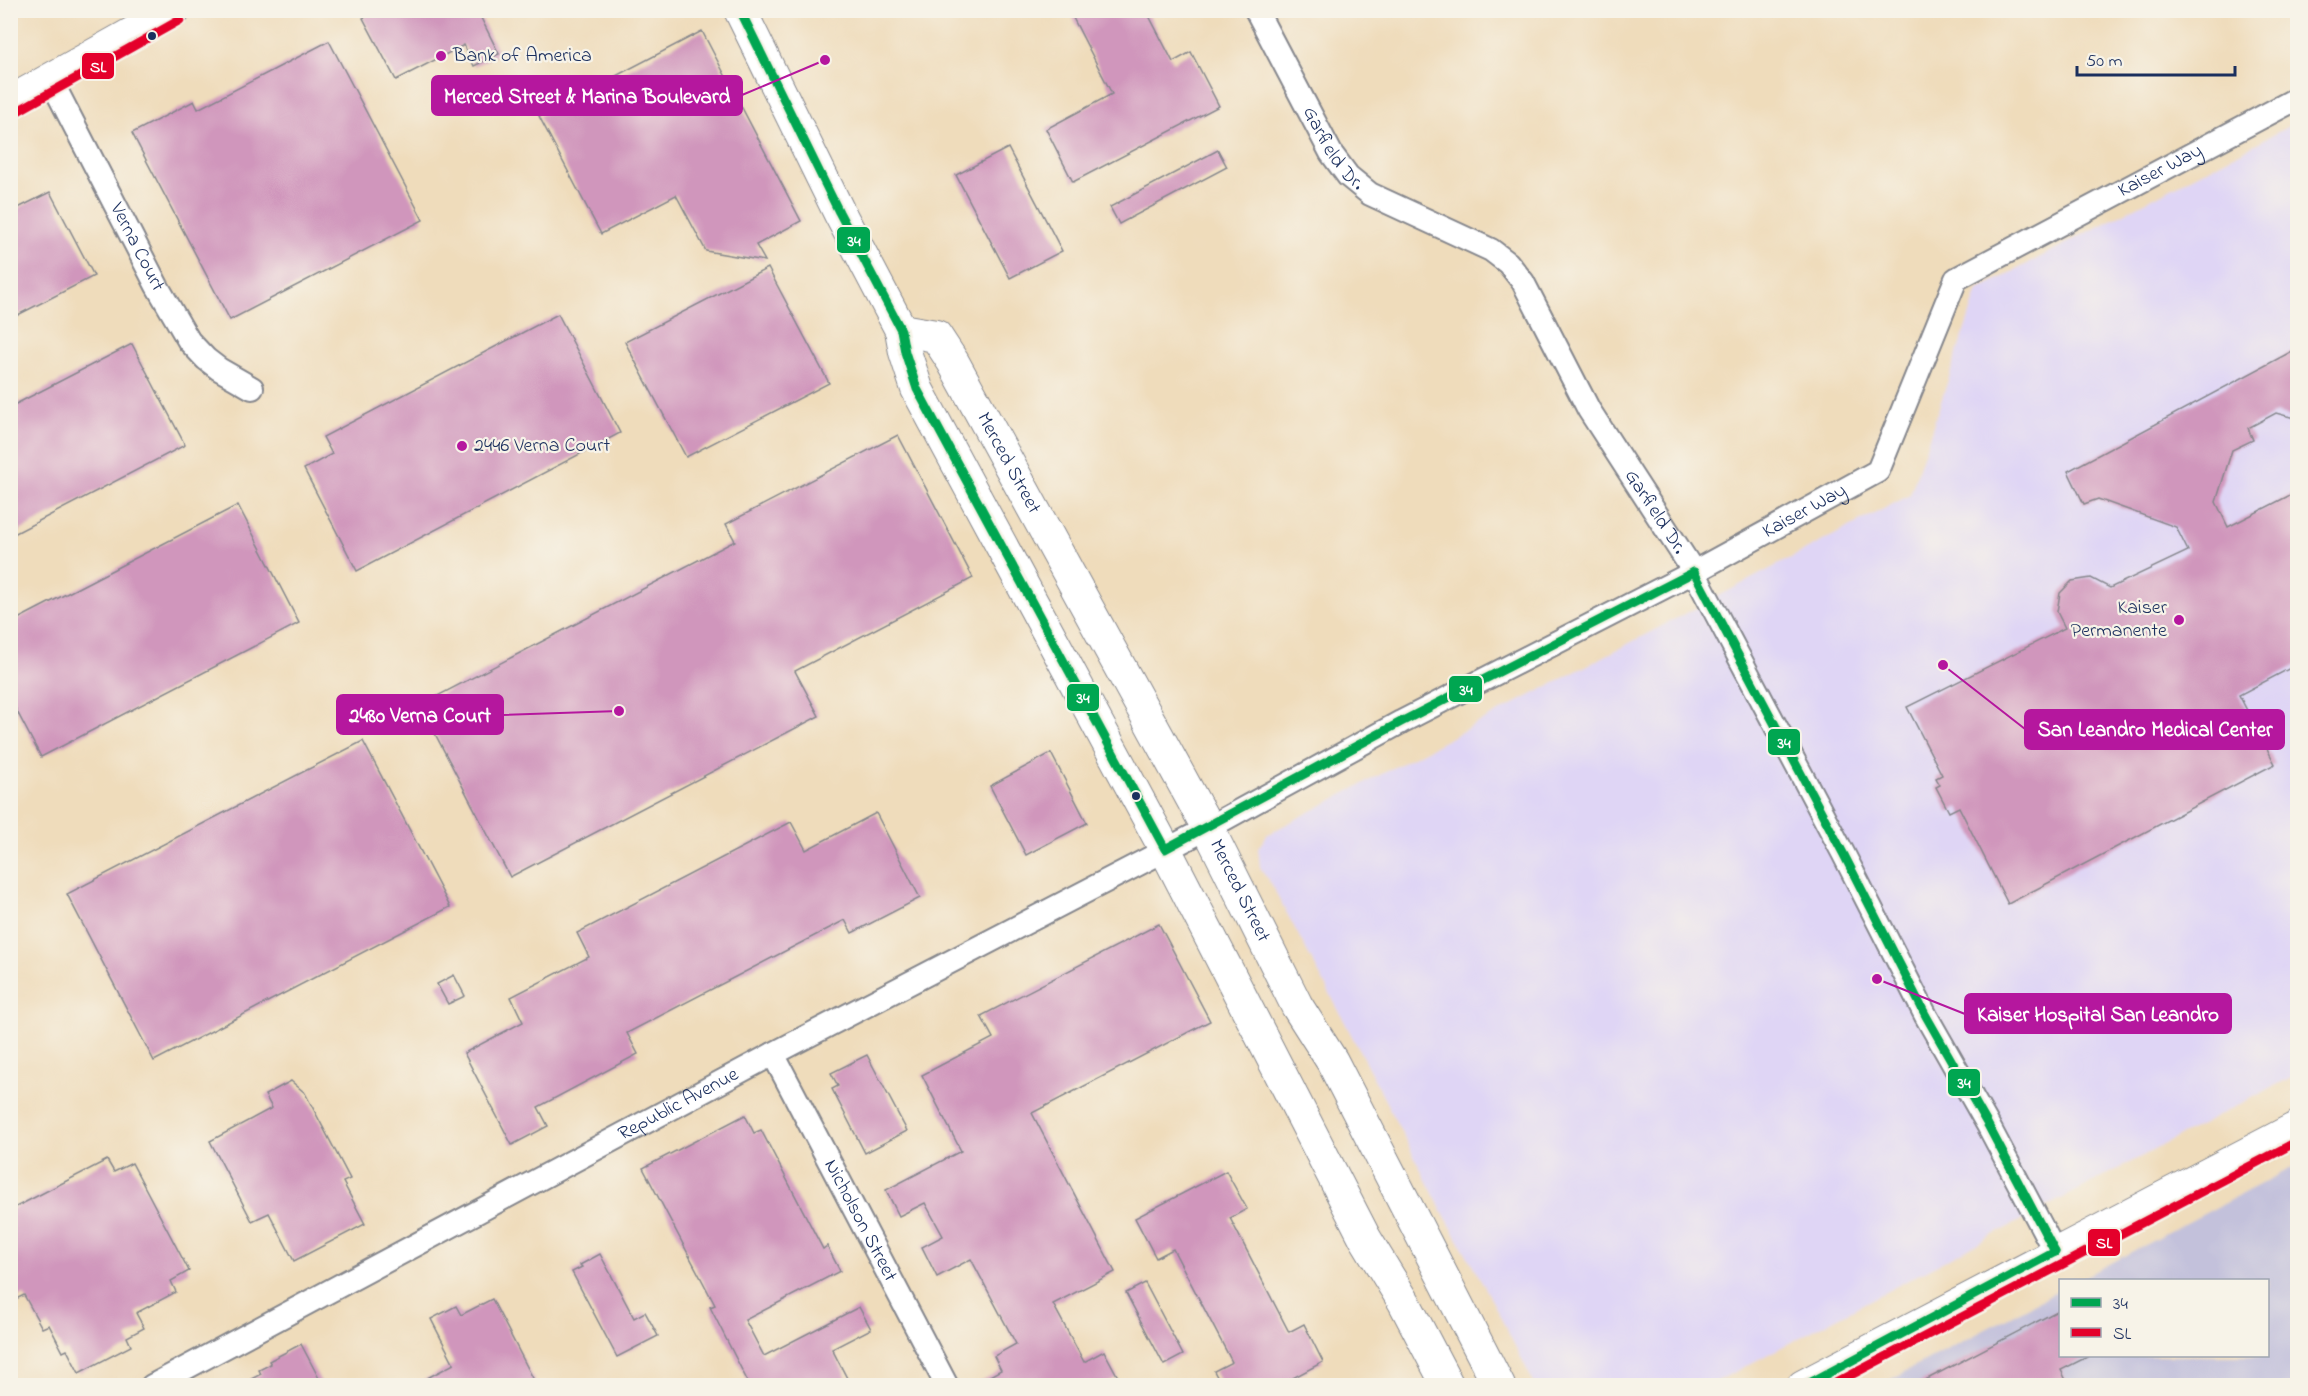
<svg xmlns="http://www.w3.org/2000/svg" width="2308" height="1396" viewBox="0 0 2308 1396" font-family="'Indie Flower',sans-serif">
<rect width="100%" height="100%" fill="#f7f3e8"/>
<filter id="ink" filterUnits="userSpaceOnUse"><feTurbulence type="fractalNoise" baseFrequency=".0167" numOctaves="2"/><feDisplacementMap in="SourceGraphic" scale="12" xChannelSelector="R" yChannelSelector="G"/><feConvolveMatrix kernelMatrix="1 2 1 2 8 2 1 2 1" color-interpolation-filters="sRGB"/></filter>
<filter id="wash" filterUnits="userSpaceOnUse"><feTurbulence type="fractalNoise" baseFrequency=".008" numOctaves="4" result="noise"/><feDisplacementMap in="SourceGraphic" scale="24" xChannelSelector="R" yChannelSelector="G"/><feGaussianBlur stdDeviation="1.35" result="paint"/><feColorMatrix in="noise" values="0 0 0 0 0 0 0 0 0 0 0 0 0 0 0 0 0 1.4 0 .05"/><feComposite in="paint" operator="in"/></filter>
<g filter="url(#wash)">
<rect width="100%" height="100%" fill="#efdcbb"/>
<path fill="#dfd5f5" d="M2297,122V1074L1710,1385H1535L1485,1287L1441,1209L1339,1011L1275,891L1260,867L1258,848L1268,834L1910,495L1978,290Z"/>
<path fill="#c3c1db" d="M2297,1165V1385L1878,1386L2060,1290V1356H2268V1280H2078Z"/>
<g id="blocks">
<g fill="#d096bc">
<path d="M377,10H477L499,54L474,66L464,45L396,80L363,18Z"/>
<path d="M1069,10H1146L1173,62L1191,52L1219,106L1073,182L1046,129L1112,94Z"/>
<path d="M702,31L801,221L756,245L765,261L706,251L676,195L601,234L539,116Z"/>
<path d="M329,41L423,220L230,320L132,133L194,101L198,109Z"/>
<path d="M1008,148L1062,251L1010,278L956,175Z"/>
<path d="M1218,150L1227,167L1119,224L1110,207Z"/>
<path d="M50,192L94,276L10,319V212Z"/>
<path d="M768,268L829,383L686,457L625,342Z"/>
<path d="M558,314L620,433L357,571L304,469L332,454L323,437Z"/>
<path d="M132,344L185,445L10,536V407Z"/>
<path d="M2298,348V419L2276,413L2248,428L2253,440L2232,450L2216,502L2228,527L2298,491V664L2239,695L2275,764L2008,904L1959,807L1949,812L1936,787L1940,785L1936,778L1942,775L1907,707L2065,628L2057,612L2060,593L2072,581L2091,578L2110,588L2188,551L2176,527L2098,499L2084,504L2068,471Z"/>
<path d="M898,435L973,578L795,671L819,716L510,877L420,705L735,541L726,524Z"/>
<path d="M238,505L299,623L41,757L10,698V623Z"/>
<path d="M363,741L450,907L154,1061L67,894Z"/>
<path d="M1051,753L1087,823L1026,855L990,786Z"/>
<path d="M876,813L920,898L852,933L845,920L627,1033L638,1054L538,1107L548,1126L512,1145L464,1053L523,1022L511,997L589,957L577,933L791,822L806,850Z"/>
<path d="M1159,924L1210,1021L1032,1113L1115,1272L1053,1304L1084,1362L1104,1351L1118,1377L1101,1386H972L1001,1370L994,1356L1016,1344L971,1259L937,1277L922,1247L943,1236L925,1203L899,1216L886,1190L961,1151L922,1075L993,1038L981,1016Z"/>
<path d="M454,975L465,996L448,1004L437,984Z"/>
<path d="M867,1055L907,1131L865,1153L832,1089L838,1086L831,1073Z"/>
<path d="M291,1081L305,1093L350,1179L343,1182L365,1224L294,1261L269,1213L252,1221L210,1141L272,1108L265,1095Z"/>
<path d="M745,1115L754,1133L761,1130L823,1249L827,1246L840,1271L745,1320L764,1356L859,1307L871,1329L832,1349L851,1386H750L710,1307L715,1305L643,1168Z"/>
<path d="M107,1160L114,1172L132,1163L189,1271L171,1281L176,1292L136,1313L144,1328L127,1337L131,1346L79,1373L67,1350L63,1352L49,1325L42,1328L24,1295L10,1302V1210Z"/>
<path d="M1226,1171L1247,1209L1230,1218L1289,1332L1304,1324L1323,1362L1278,1386H1222L1214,1371L1232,1362L1173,1249L1156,1258L1135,1218Z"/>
<path d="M600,1254L634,1318L645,1312L658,1336L617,1357L572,1272L582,1267L580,1265Z"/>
<path d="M1145,1283L1183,1355L1164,1365L1126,1293Z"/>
<path d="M492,1299L537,1386H412L454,1364L431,1319L456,1306L461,1315Z"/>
<path d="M2061,1309V1356H2089L2061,1370L2069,1386H1914Z"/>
<path d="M301,1344L323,1386H238L261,1374L259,1370L271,1364L269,1361Z"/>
</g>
</g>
</g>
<g filter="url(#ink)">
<use href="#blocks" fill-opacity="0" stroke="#85868c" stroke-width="1.5"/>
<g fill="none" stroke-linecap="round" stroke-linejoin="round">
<defs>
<g id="street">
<path id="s1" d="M1256,10L1331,153L1348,176L1370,194L1491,250L1508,263L1523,282L1589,410L1694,572L1843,853L1926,1016L1988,1125L2055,1252"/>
<path id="s2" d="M51,80L157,286L189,341L206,359L219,369L252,388"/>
<path id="s3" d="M773,1054L947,1386"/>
<path id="s4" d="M152,1386L773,1054L1208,828L1401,722L1694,572L1878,471L1956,279L2298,98"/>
</g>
<g id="secondary">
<path d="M740,10L839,212L901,330L905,352L917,389L1165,849L1365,1238L1404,1302L1448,1386"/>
<path d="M10,102L174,10"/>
<path id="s5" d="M901,330L936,336L953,362L1208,828L1297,1006L1332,1061L1499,1386"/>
<path d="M1803,1386L2298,1127"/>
</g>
</defs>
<use href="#street" stroke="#85868c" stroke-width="26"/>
<use href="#secondary" stroke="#85868c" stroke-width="34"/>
<use href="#street" stroke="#fff" stroke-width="22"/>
<use href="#secondary" stroke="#fff" stroke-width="32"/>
<defs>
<g id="bus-1">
<path d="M740,10L839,212L901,330L905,352L917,389L1165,849L1401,722L1694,572"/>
<path d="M1694,572L1843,853L1926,1016L1988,1125L2055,1252"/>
<path d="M1804,1386L2055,1252"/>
</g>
<g id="bus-2">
<path d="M16,112L180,20"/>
<path d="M1830,1386L2298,1141"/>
</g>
</defs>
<use href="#bus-1" stroke="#f7f3e8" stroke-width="14"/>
<use href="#bus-2" stroke="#f7f3e8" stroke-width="14"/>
<use href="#bus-1" stroke="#00a651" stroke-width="9"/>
<use href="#bus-2" stroke="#e4002b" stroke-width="9"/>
</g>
</g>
<g fill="#1b2f5e" stroke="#f7f3e8" stroke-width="2">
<circle cx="152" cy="36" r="5"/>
<circle cx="1136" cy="796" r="5"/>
</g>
<g fill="#b5179e" stroke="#f7f3e8" stroke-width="2">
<circle cx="441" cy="56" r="6"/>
<circle cx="462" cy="446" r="6"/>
<circle cx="2179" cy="620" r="6"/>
</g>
<g text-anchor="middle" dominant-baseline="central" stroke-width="4.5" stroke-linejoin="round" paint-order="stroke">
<g font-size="20" fill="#1b2f5e" stroke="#f7f3e8" text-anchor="start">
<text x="453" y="56">Bank of America</text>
<text x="474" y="446">2446 Verna Court</text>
<text x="2167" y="608" text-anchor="end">Kaiser<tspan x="2167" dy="23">Permanente</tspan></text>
</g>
<g font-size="20" fill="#1b2f5e" stroke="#f7f3e8">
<text stroke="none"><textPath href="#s1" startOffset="159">Garfield Dr.</textPath></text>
<text stroke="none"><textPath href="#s4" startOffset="2392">Kaiser Way</textPath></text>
<text stroke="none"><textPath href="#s2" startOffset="188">Verna Court</textPath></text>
<text stroke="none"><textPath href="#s5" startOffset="182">Merced Street</textPath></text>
<text stroke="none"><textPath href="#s4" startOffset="1870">Kaiser Way</textPath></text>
<text stroke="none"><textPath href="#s1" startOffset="663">Garfield Dr.</textPath></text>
<text stroke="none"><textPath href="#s5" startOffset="668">Merced Street</textPath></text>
<text stroke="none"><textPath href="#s4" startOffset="597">Republic Avenue</textPath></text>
<text stroke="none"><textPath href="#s3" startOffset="188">Nicholson Street</textPath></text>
</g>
</g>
<path fill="none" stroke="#b5179e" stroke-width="2" d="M825 60L742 95M619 711L503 715M1943 665L2025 729M1877 979L1965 1014"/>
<g fill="#b5179e" stroke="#f7f3e8" stroke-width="2">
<circle cx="825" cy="60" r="6"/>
<circle cx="619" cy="711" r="6"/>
<circle cx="1943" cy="665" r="6"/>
<circle cx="1877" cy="979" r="6"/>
</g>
<g fill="#b5179e" stroke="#b5179e" stroke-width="2">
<rect x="432" y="76" width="310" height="39" rx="6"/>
<rect x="337" y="695" width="166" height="39" rx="6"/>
<rect x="2025" y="710" width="259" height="39" rx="6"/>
<rect x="1965" y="994" width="266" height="39" rx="6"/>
</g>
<g font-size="21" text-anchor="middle" font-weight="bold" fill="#fff">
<text x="587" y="103">Merced Street &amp; Marina Boulevard</text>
<text x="420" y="722">2480 Verna Court</text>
<text x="2155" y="736">San Leandro Medical Center</text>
<text x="2098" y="1021">Kaiser Hospital San Leandro</text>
</g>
<g stroke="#f7f3e8" stroke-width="2">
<rect x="81" y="52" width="34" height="28" rx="6" fill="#e4002b"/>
<rect x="836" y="226" width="35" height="28" rx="6" fill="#00a651"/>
<rect x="1448" y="675" width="35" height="28" rx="6" fill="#00a651"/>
<rect x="1066" y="683" width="34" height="29" rx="6" fill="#00a651"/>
<rect x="1767" y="728" width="34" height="28" rx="6" fill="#00a651"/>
<rect x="1947" y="1068" width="34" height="29" rx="6" fill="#00a651"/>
<rect x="2087" y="1228" width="34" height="29" rx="6" fill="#e4002b"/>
</g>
<g font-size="16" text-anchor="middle" font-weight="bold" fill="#fff">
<text x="98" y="72">SL</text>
<text x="854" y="246">34</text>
<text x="1466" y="695">34</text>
<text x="1083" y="703">34</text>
<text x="1784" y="748">34</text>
<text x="1964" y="1088">34</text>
<text x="2104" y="1248">SL</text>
</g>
<rect width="2308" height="1396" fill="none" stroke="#f7f3e8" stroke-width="36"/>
<rect x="2059" y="1279" width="210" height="78" fill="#f7f3e8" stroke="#9fa5b1" stroke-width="1.5"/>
<rect x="2071" y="1298" width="30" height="9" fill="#00a651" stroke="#9fa5b1" stroke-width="1.5"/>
<text x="2113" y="1309" font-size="18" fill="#1b2f5e">34</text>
<rect x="2071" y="1328" width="30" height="9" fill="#e4002b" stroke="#9fa5b1" stroke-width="1.5"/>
<text x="2113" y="1339" font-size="18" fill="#1b2f5e">SL</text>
<path d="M2077 66v9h158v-9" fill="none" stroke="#1b2f5e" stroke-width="3"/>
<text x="2086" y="66" font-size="18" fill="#1b2f5e" stroke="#f7f3e8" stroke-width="4.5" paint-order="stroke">50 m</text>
</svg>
